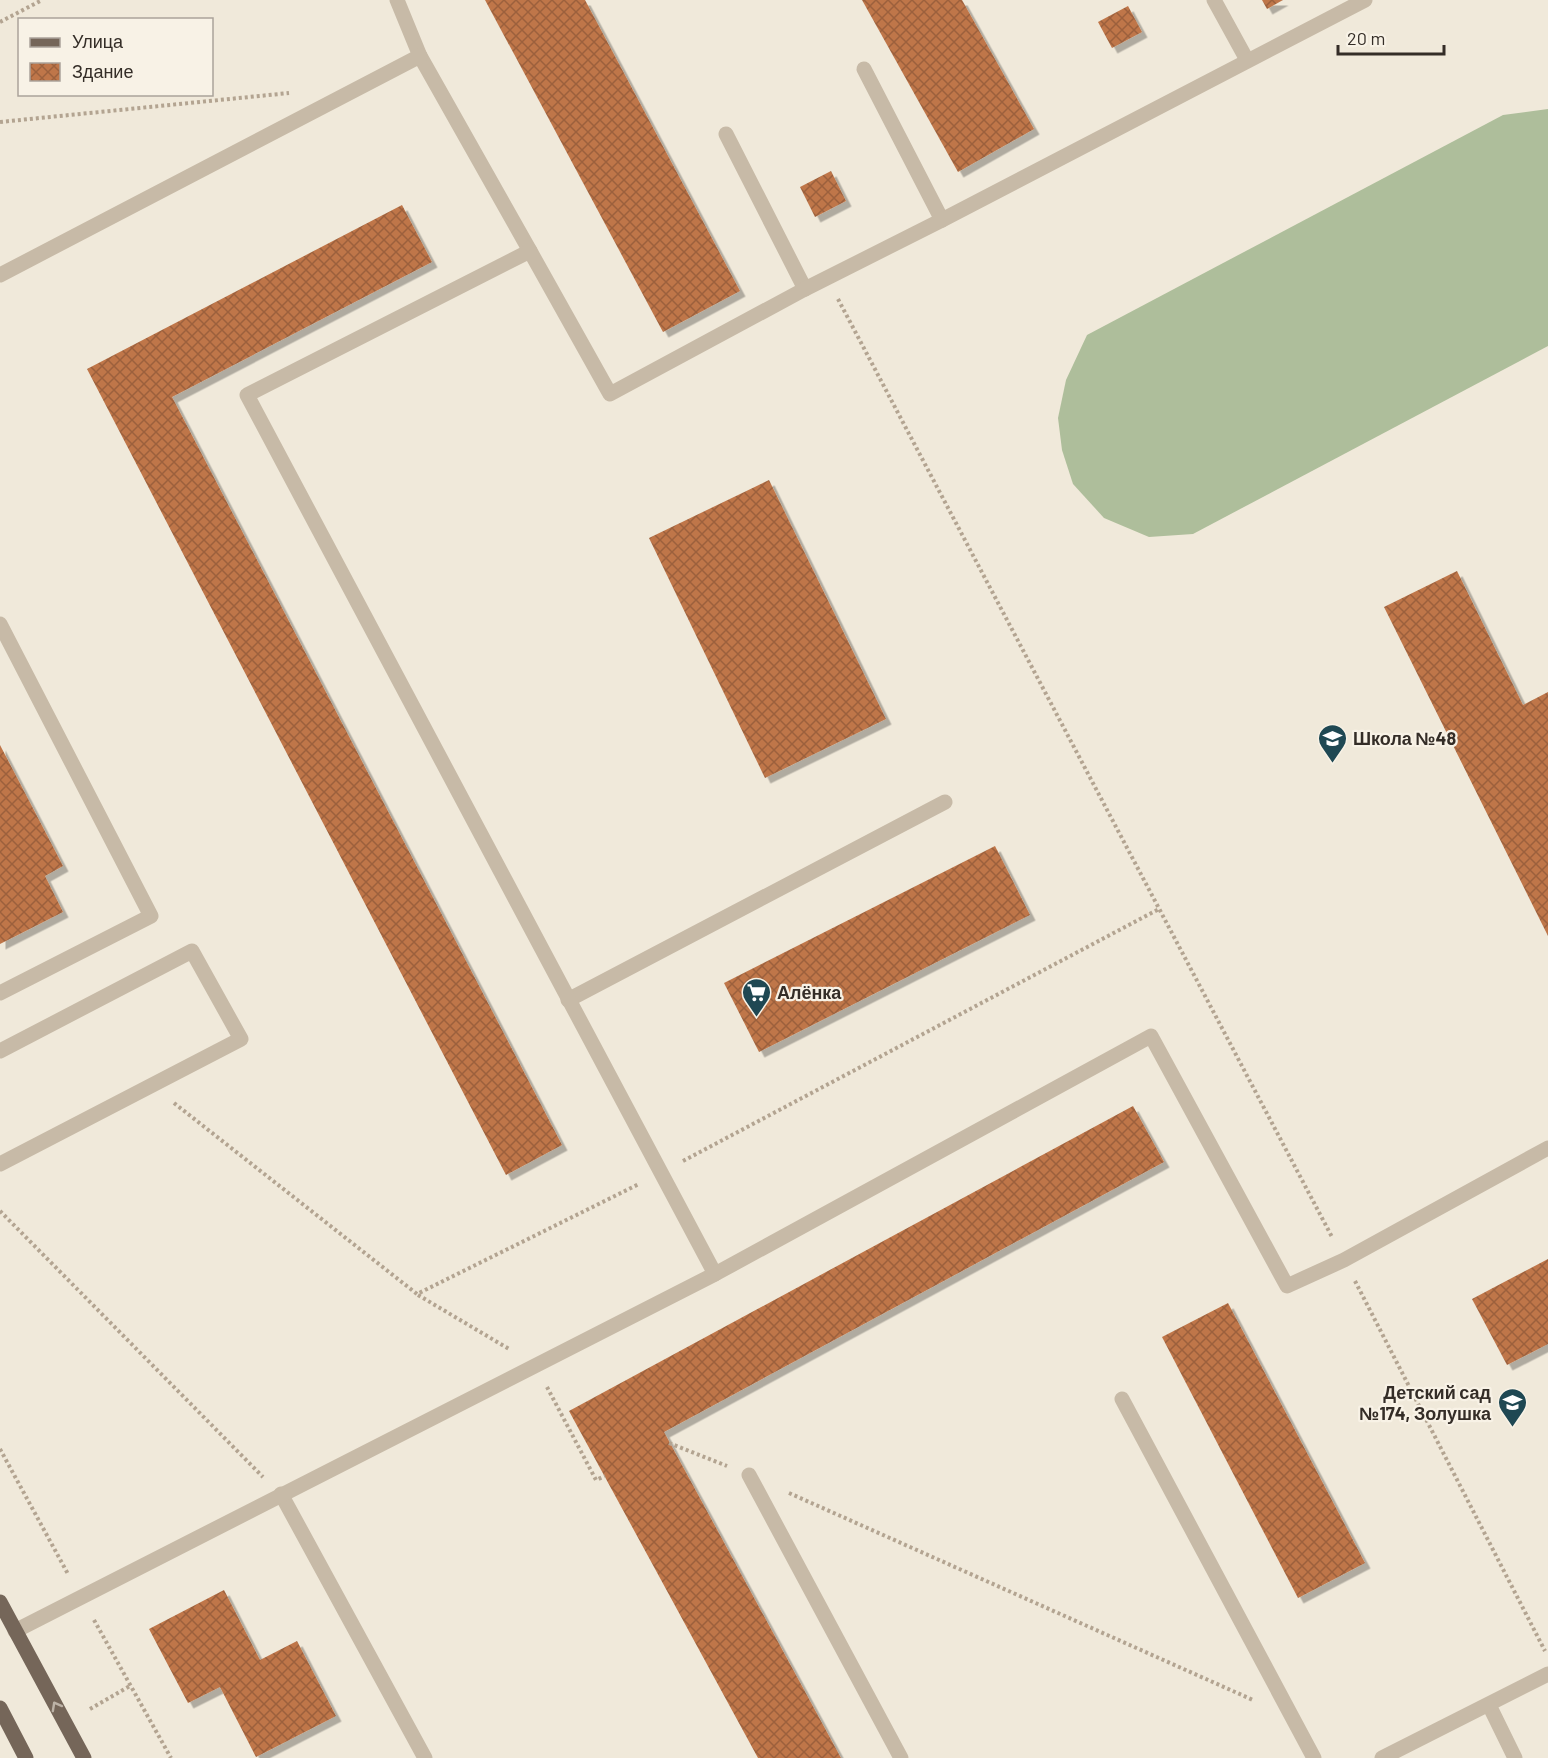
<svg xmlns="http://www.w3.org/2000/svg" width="1548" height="1758" viewBox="0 0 1548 1758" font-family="Barlow,sans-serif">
<defs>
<pattern id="building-cross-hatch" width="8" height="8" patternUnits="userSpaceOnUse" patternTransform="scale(1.5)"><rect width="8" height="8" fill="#bf7649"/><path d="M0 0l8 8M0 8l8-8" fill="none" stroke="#9c613d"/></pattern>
<filter id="shadow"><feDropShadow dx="5.5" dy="5.5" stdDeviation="0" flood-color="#0004"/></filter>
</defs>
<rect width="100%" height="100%" fill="#f0e9da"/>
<path fill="#aebe9b" d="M1548,109V346L1193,534L1149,537L1104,518L1073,484L1062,450L1058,418L1066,380L1087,335L1503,115Z"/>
<g fill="url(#building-cross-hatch)" filter="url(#shadow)">
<path d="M485,0H585L740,291L663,332Z"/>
<path d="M862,0H962L1034,129L958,172Z"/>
<path d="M1262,0H1283L1267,9Z"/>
<path d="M1128,6L1142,32L1112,48L1098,22Z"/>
<path d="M831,171L846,201L815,217L800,187Z"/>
<path d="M402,205L432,262L172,397L562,1145L506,1175L87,369Z"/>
<path d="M769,480L886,719L765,778L649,538Z"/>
<path d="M1457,571L1523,705L1548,692V936L1384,607Z"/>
<path d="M0,745L63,866L45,876L63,912L0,944Z"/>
<path d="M995,846L1030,915L759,1052L724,983Z"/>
<path d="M1133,1106L1164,1162L664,1432L841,1758H758L569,1411Z"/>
<path d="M1548,1259V1344L1507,1365L1472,1299Z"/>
<path d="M1228,1303L1365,1563L1298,1598L1162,1337Z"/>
<path d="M224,1590L260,1660L297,1641L336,1716L256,1757L220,1687L188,1703L149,1629Z"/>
</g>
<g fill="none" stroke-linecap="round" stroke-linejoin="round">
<g stroke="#b3a491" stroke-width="4" stroke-dasharray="3 3" stroke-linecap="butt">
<path d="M0,22L42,0"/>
<path d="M0,122L289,93"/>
<path d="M838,299L1332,1237"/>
<path d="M174,1103L417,1294L639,1184"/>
<path d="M683,1161L1159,909"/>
<path d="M0,1211L263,1477"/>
<path d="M1355,1281L1545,1651"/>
<path d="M418,1295L509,1349"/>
<path d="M547,1387L596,1480L605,1476"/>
<path d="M669,1443L727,1466"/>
<path d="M0,1449L68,1574"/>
<path d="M789,1493L1253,1700"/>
<path d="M94,1620L171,1758"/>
<path d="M90,1709L130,1686"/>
</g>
<g stroke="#c7baa7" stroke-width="15">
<path d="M397,0L420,56L530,251"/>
<path d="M1214,0L1247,60"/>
<path d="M864,69L942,220"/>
<path d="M726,134L805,289"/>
<path d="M0,275L420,56"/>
<path d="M0,624L151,916L0,993"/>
<path d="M568,1000L945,802"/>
<path d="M0,1051L192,951L241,1039L0,1164"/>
<path d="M715,1274L247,395L530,251L610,394L805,289L942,220L1365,0"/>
<path d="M1122,1399L1314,1758"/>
<path d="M749,1475L901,1758"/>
<path d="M281,1494L425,1758"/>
<path d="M15,1631L715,1274L1151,1036L1287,1286L1344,1260L1548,1148"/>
<path d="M1489,1705L1515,1758"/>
<path d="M1382,1758L1548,1674"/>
</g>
<g stroke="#756659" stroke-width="15">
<path d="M0,1602L84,1758"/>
<path d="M0,1708L26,1758"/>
</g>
</g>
<defs><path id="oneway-chevron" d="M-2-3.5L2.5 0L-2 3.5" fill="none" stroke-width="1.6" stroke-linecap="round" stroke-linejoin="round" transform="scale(1.5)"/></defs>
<use stroke="#bdb3a7" href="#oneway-chevron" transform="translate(56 1706) rotate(-119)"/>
<defs>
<symbol id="school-pin" viewBox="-11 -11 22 30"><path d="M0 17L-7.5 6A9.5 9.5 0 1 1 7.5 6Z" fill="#1f4853" stroke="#f8f2e6"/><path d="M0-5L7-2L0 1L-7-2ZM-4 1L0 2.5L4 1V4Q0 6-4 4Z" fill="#fff"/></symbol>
<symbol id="supermarket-pin" viewBox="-11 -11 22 30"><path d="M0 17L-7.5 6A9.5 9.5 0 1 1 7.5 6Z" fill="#1f4853" stroke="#f8f2e6"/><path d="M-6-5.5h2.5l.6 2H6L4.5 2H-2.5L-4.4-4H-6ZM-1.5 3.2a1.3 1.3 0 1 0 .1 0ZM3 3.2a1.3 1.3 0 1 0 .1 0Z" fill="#fff"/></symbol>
</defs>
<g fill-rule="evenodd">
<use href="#school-pin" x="1316" y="722" width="33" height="45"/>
<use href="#supermarket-pin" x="740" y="976" width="33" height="45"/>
<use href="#school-pin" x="1496" y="1386" width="33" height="45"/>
</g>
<g text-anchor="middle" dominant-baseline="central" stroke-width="4.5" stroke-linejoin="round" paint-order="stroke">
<g font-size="18" font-weight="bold" fill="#342d27" stroke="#f8f2e6" text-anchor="start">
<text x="1353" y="738">Школа №48</text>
<text x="777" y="992">Алёнка</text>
<text x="1491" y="1392" text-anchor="end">Детский сад<tspan x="1491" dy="21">№174, Золушка</tspan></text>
</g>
</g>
<rect x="18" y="18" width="195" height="78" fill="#f8f2e6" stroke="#aaa39a" stroke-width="1.5"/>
<rect x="30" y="38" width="30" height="9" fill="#756659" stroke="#aaa39a" stroke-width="1.5"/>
<text x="72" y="48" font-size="18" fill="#342d27">Улица</text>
<rect x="30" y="63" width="30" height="18" fill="url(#building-cross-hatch)" stroke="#aaa39a" stroke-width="1.5"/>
<text x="72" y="78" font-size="18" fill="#342d27">Здание</text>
<path d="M1338 45v9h106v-9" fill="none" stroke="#342d27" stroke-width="3"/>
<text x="1347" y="45" font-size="18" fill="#342d27" stroke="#f8f2e6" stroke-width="4.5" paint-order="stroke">20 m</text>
</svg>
